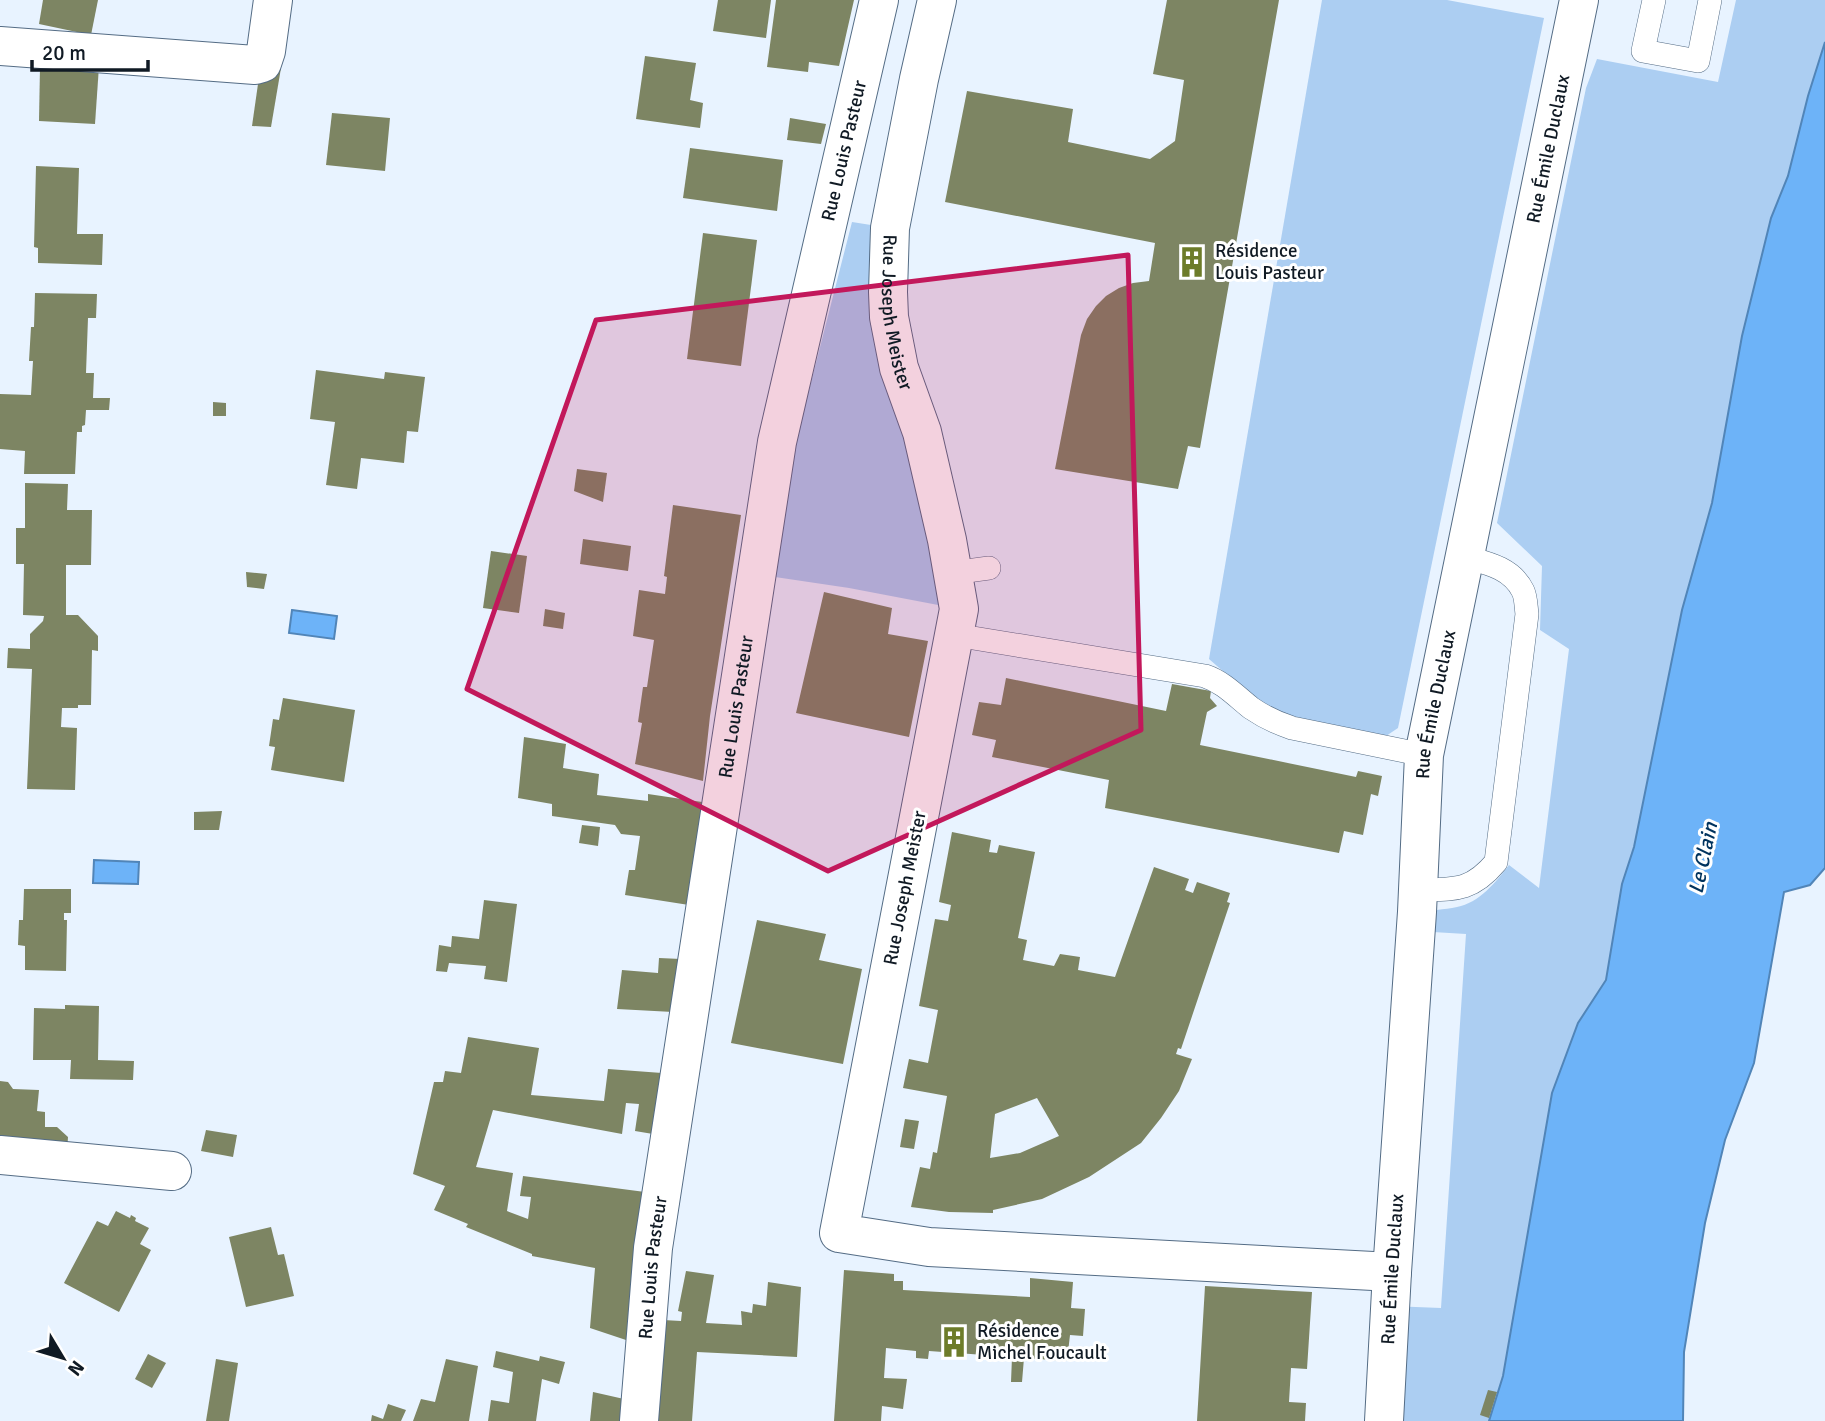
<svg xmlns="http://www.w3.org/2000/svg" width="1825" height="1421" viewBox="0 0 1825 1421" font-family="Signika,sans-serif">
<rect width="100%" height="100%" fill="#e8f3ff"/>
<g fill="#accef2">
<path d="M1322,0H1447L1544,18L1398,728L1386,736L1302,720L1264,707L1209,659Z"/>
<path d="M1736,0H1825V44L1808,96L1788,176L1771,218L1742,336L1712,503L1682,610L1634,847L1622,884L1606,980L1578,1023L1552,1093L1503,1376L1490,1421H1384L1390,1306L1441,1308L1466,934L1416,931L1417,912C1430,910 1444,910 1457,907C1479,903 1496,882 1509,865L1539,888L1569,649L1540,630L1542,566L1497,523L1586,88L1597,59L1718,82Z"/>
<path d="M852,222L890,228L959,609L849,588L775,577L794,449Z"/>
</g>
<g fill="#6db3f8" stroke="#5185b8" stroke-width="2">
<path d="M1825,42V868L1810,885L1784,892L1754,1063L1725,1140L1705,1223L1684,1352L1683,1421H1489L1503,1376L1552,1093L1578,1023L1606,980L1622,884L1634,847L1682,610L1712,503L1742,336L1771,218L1788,176L1808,96Z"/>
<path d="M292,610L337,616L334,639L289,633Z"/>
<path d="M94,860L139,862L138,884L93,883Z"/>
</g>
<g fill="#7d8563" fill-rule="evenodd">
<path d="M43,0H98L91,35L39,24Z"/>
<path d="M718,0H771L766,38L713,31Z"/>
<path d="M776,0H854L839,66L809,62L808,72L767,67Z"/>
<path d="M1167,0H1279L1200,448L1188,446L1178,489L1055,469L1081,335L1087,319L1096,306L1106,296L1119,288L1133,283L1149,281L1155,243L945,202L967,91L1073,109L1068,142L1150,159L1175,141L1184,80L1153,74Z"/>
<path d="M645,56L696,63L690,100L703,103L700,128L636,119Z"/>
<path d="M99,66L95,124L39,121L40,67Z"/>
<path d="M272,66L281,68L271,127L252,126L259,77Z"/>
<path d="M332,113L390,118L385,171L326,165Z"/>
<path d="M790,118L826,124L821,144L787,140Z"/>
<path d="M690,148L783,160L777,211L683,198Z"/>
<path d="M36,166L79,168L77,234H103L102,265L38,263V248L34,247Z"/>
<path d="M703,233L757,240L741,366L687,359Z"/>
<path d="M35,293L97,294L96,318H88L86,373H94L93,398H110L109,410H86L85,425L82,426V432H77L75,474H24L25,451L0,449V394L31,395L33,361H29L31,327H34Z"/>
<path d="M316,370L384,379L385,372L425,377L418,432L407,431L404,463L361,458L357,489L326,485L335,422L310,419Z"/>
<path d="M213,402L226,403V416H213Z"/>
<path d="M577,469L607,473L603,502L574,491Z"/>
<path d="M25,483L68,484L67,510H92L91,565H66V615H78L98,636V651L92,650L91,705H78V708H62L61,727L77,728L75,790L27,789L32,669L7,668L8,648L30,649V634L43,621L44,616L23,615L24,564H16V528H25Z"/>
<path d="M673,505L741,515L710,716L703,781L635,764L642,723L638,722L643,687H647L654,640L633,636L639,590L665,594L667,577L664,576Z"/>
<path d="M583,539L631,546L628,571L580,564Z"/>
<path d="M491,551L527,556L519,613L483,608Z"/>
<path d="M246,572L267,574L264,589L247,587Z"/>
<path d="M824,592L892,608L888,634L928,641L909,737L796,713Z"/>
<path d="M545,609L565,613L563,629L543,626Z"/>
<path d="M1006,678L1166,711L1172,684L1211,691L1210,698L1217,706L1207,712L1200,745L1356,777L1358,771L1382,776L1378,796L1371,794L1363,835L1344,831L1339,853L1105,808L1109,780L992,757L996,740L972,735L979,702L1001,705Z"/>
<path d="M283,698L355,710L344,782L271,770L275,747L269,746L273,719L279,720Z"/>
<path d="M524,737L566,744L563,768L599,774L597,795L648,801V794L702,802L689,905L625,895L629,870H635L640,836L621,834L615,825L552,816V804L518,798Z"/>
<path d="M222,811L219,830H194V812Z"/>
<path d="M582,825L600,827L598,846L579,843Z"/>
<path d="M952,832L991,840L989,852L997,853L999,845L1035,852L1018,938L1027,940L1023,960L1054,966L1060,954L1080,957L1078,970L1115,977L1154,867L1189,879L1185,890L1193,893L1197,882L1230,893L1227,902L1230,903L1181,1049L1178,1048L1176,1054L1192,1059L1179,1091L1161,1118L1141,1143L1089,1177L1042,1199L993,1210V1213L949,1212L911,1207L920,1167L930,1169L933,1152L937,1153L947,1096L903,1088L909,1059L928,1063L938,1010L919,1006L935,919L948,921L951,905L939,902ZM1037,1098L1059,1136L1020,1153L990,1158L995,1114Z"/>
<path d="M24,889H71V913H64V920H67L66,971L25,970V946L18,945L19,920H23Z"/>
<path d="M484,900L517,904L507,982L484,979L486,966L449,963L447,972L436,971L439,945L451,947L452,936L479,939Z"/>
<path d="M757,920L826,934L819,960L862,969L843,1064L731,1043Z"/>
<path d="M659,958L681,959L673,1012L617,1009L622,970L658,973Z"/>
<path d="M65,1005L99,1006L98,1060L134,1061L133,1080L70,1079L71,1060H33L34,1008L65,1009Z"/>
<path d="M468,1037L539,1048L531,1095L604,1101L608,1069L662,1073L653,1134L635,1131L639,1104L626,1103L622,1134L493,1110L476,1167L513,1173L507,1211L528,1219L531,1197L520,1196L523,1176L645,1192L629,1341L590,1328L595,1268L532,1256V1254L466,1227L468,1224L434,1210L445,1186L413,1174L434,1082H443L445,1071L461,1073Z"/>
<path d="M0,1081L8,1082L13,1089L39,1090L37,1111L45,1112V1127H57L68,1137L67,1152L0,1146Z"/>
<path d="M905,1119L919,1121L914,1149L900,1147Z"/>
<path d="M206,1130L237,1135L233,1157L201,1151Z"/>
<path d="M116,1211L130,1218L131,1215L136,1218L135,1221L149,1228L140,1244L151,1250L119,1312L64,1283L97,1221L108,1226Z"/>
<path d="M271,1227L278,1255L284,1254L294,1296L246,1307L229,1237Z"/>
<path d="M844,1270L894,1274V1281H903V1290L1030,1297V1278L1073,1282L1071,1308L1085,1309L1083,1336L1070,1335L1067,1361L1024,1358L1022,1382H1011L1012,1357L929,1351L928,1359L916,1358V1351L886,1348L884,1378L907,1379L903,1409L882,1406L881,1421H834Z"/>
<path d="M686,1271L714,1275L706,1323L742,1325L741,1311L752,1313L753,1304L766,1306L768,1282L801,1287L797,1357L697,1352L692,1421H653L663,1320L681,1321L682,1312L678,1311Z"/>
<path d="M1205,1286L1312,1292L1307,1369L1291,1368L1289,1402L1306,1403L1305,1421H1197Z"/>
<path d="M496,1351L539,1361L540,1356L565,1362L559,1384L542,1379L536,1421H488L491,1400L509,1403L513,1372L493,1367Z"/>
<path d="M148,1354L166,1363L152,1388L135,1379Z"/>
<path d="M216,1359L238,1363L229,1421H206Z"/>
<path d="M446,1359L478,1366L469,1421H413L421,1399L435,1402Z"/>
<path d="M1488,1390L1497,1392L1489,1418L1480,1415Z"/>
<path d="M593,1392L624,1399L623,1421H590Z"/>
<path d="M388,1404L406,1410L401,1421H371L372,1415L383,1419Z"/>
</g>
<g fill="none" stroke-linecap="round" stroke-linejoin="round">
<defs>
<g id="service">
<path d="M1654,0L1643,51L1698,61L1710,0"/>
<path d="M952,573L989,568"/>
<path d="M955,635L1205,676C1223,682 1236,696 1251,708C1264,717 1277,723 1292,728L1424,755"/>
<path d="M1418,890C1454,889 1471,892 1496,862L1527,614C1526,607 1526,597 1523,591C1512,568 1487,563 1465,557"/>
</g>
<g id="minor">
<path id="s1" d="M937,0L919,79L890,228L888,292L889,317L899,368L922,432L947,540L959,609L839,1233L929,1247L1392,1272"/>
<path d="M0,46L255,65L262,63L266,51L273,0"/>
<path d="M0,1155L172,1171"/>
<path id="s2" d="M639,1421L653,1248L777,442L879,0"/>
<path id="s3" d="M1384,1421L1392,1272L1417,912L1424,755L1579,0"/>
</g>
</defs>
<use href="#service" stroke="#546c85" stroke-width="24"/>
<use href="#minor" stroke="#546c85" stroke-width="40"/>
<use href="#service" stroke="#fff" stroke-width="23"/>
<use href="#minor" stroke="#fff" stroke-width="38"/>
</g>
<path fill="#c2185b" fill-opacity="0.2" stroke="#c2185b" stroke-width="5" stroke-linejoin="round" d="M1128,255L1141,730L828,871L467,689L596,320Z"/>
<defs>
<symbol id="building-bare" viewBox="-9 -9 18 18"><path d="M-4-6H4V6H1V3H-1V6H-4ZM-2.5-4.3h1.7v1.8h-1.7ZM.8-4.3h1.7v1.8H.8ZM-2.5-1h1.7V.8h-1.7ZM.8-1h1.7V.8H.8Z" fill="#6d7c2a" stroke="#fff" stroke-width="2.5" paint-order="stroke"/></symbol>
</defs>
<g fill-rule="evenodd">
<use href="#building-bare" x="1170" y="240" width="44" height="44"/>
<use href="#building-bare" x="932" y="1320" width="44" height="44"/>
</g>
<g text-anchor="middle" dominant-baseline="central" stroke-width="6" stroke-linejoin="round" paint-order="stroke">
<g font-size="19" fill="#101a24" stroke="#fff">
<text stroke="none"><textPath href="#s3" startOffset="1286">Rue Émile Duclaux</textPath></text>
<text stroke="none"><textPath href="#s2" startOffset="1288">Rue Louis Pasteur</textPath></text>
<text stroke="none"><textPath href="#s1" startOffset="318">Rue Joseph Meister</textPath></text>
<text stroke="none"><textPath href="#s3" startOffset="719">Rue Émile Duclaux</textPath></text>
<text stroke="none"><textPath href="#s2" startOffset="721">Rue Louis Pasteur</textPath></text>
<text transform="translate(905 888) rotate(-79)">Rue Joseph Meister</text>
<text stroke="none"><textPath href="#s2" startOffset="154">Rue Louis Pasteur</textPath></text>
<text stroke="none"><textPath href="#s3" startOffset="152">Rue Émile Duclaux</textPath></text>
</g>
<g font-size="19" fill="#101a24" stroke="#fff" text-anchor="start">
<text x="1215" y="251">Résidence<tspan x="1215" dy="22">Louis Pasteur</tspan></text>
<text x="977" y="1331">Résidence<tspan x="977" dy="22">Michel Foucault</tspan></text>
</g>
<g font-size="21" font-style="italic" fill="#00335e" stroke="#fff">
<text transform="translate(1703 858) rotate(-78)">Le Clain</text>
</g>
</g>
<g transform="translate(63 1358) rotate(128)" stroke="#ffffff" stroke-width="5" paint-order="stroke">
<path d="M0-5L12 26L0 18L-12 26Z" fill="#101a24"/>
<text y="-10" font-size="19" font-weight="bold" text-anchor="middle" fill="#101a24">N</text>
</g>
<path d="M32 60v10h116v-10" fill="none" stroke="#101a24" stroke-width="3.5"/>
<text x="42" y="60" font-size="21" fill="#101a24" stroke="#ffffff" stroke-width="5" paint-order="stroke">20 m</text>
</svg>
